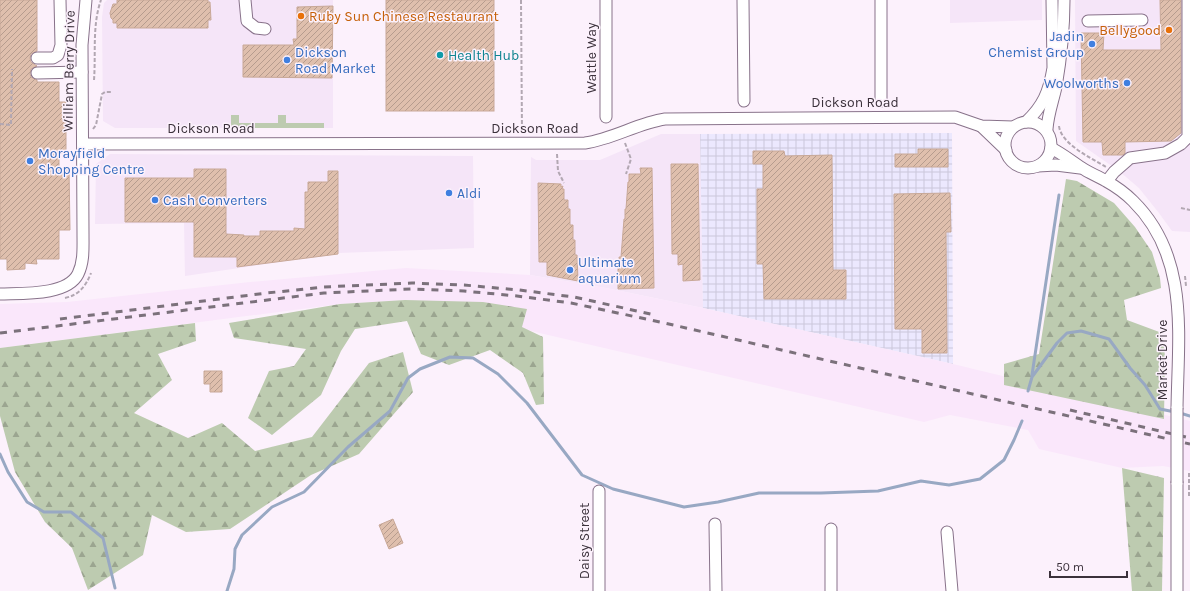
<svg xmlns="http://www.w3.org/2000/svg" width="1190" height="591" viewBox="0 0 1190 591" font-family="Karla,sans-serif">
<defs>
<pattern id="industrial-grid" width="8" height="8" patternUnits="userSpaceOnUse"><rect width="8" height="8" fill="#ece8fe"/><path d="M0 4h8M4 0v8" fill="none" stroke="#cbc7db"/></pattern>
<pattern id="forest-firs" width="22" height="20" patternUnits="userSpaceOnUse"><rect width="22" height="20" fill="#bdcbb0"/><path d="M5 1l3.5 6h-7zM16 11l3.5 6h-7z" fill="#9ba590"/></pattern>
<pattern id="building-hatch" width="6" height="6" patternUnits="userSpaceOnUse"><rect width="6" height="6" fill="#dfbfad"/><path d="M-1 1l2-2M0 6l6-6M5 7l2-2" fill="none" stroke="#b69c8e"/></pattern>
</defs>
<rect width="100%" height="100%" fill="#fcf1fc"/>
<g fill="#f5e5f8">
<path d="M107,0H333V128H115L103,121L102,17L104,3Z"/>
<path d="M950,0H1042V20L950,23Z"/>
<path d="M1075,0H1190V232L1172,231L1159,213L1139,188L1119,171L1076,141Z"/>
<path d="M661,134H700L703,308L606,288L530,275L531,157L536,160H600Z"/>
<path d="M110,154L473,156L474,248L339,253L185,276L184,223L95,224L96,164Z"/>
</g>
<path fill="url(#industrial-grid)" d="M952,133L953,364L703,308L700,134Z"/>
<path fill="#fae7fb" d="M406,268L530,275L606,288L703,308L953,364L1190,421V471L1163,466L1122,468L1039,449L1028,430L950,415L924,422L548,335L405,300L340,304L0,348V304L67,302L250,282Z"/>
<g fill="url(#forest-firs)">
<path d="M1066,179L1077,181L1114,203L1135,227L1152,252L1160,278L1161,288L1124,300L1127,320L1162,333L1165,356L1164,419L1004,385V364L1039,354Z"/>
<path d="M405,300L483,302L527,309L522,327L543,337L544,404L536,405L523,373L490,350L449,365L421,354L407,321L355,329L341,351L321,395L272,435L248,418L269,371L294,366L306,349L234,338L229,323L340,304Z"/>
<path d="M195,323L196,341L158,354L172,380L134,413L188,438L222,423L255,451L312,437L369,363L403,352L413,392L359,454L311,475L230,529L186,532L152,515L143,555L88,590L72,548L45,522L15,472L0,416V348Z"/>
<path d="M1122,468L1164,478L1162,591H1132Z"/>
</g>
<path fill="#bdcbb0" d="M231,115H239V123H278V115H286V123H324V128H231Z"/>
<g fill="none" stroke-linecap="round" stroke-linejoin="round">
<g stroke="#98a8c3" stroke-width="3">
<path d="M1032,375L1059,195"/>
<path d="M1028,391L1032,377L1057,343L1067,333L1081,331L1109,339L1130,368L1145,385L1160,409L1175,412"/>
<path d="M1180,413L1190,416"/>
<path d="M0,454L8,472L27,502L44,512H71L103,538L115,588"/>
<path d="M227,591L234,569L235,549L242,535L272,507L304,492L348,447L390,411L408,378L420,369L450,357L473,358L498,374L527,403L582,475L613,489L684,507L718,502L759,493H821L878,491L921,481L949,485L980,479L1004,460L1014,440L1022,421"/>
</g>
</g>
<g fill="url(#building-hatch)" stroke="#c8a897">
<path d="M0,0H37V51L31,54L30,58L31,62L37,66L31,69L30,74L31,77L37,80V82H59V102H66V153H59V169H69L70,230H59V259H36L37,264L25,263V269L7,270V259H0Z"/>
<path d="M117,0H208V2H210L211,20H208V28H117V23H113V20L111,18L110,13L113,4H117Z"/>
<rect x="386" y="0" width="108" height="111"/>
<path d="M1160,0H1181V133L1171,141L1125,142V153L1123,155H1103L1102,142H1083L1081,33H1104L1103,50H1161Z"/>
<path d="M333,6L332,78L243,77V45H294L293,39H297V7Z"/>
<path d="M918,149H948V167H895V154H918Z"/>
<path d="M753,151H784L785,156L832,155L833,270H846V299H764L763,264H757V189H763V164H753Z"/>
<path d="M671,164H698L700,280L683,281V264L678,265V254H672Z"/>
<path d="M640,168H652L654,288L618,289V265H620L619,257H621L624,219H625V209H626L628,182H629V174H641Z"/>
<path d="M194,169H226V234L244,235V236H260V231H294V228L305,229V192H308V182H328V171H338V254L237,267V257H194V222H125V178H194Z"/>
<path d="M538,183L561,184V187L563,186L562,189H564V200H568V209H570V225H573V240H575V255H577L578,281L547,275V262H539Z"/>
<path d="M950,193L951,232H946L947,353H922V329H895L894,194Z"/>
<path d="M204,371H222V392H210V384H204Z"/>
<path d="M393,519L403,543L389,549L379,525Z"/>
</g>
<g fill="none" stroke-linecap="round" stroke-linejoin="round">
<defs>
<g id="minor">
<path d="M245,0L247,21L256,28L265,29"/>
<path d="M606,0V117"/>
<path d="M743,0L744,101"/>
<path d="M881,0V101"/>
<path d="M1088,21L1142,20"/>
<path d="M37,58H53L58,55L61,45L60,0"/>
<path d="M37,73L82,72"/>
<circle cx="1028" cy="145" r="23"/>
<path d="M1026,122C1043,106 1049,92 1053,68L1052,0"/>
<path d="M981,126L1006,150"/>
<path d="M1047,129C1048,114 1053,101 1056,87C1061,58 1064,29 1064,0"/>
<path d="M83,144L585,143C613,139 638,123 665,119L955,117L981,126L1013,127"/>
<path d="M1051,148C1063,154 1071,161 1082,168C1089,173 1098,176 1106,181C1115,186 1125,193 1133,201C1190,257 1178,336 1177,408"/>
<path d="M1038,166L1056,165L1080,168"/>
<path d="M1107,181L1114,172L1130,158L1165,153L1181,144L1188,137V0"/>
<path d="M0,294C21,293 67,296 78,274C84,262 83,248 83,234L82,45L86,0"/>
<path d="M1177,483V591"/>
<path d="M715,524L716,591"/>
<path d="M831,529V591"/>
<path d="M947,532L952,591"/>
<path d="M599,591V491"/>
</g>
</defs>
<use href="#minor" stroke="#88728a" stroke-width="13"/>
<g stroke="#b2a7b2" stroke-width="2" stroke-dasharray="4 2" stroke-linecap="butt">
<path d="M521,0L522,133"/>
<path d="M94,80C96,54 92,25 101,0"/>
<path d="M0,124L11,125L12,69"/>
<path d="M1059,126C1061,144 1091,158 1106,167"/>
<path d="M93,129L96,125L102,94L105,92H112"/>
<path d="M625,143L631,159L626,174"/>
<path d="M557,154L558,171L564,183"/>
<path d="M1181,208L1190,210"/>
<path d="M1185,276L1186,286"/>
<path d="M65,298C79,295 86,286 91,273"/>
<path d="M1189,496V487"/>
</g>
<use href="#minor" stroke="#fff" stroke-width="11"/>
<g stroke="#7b717b" stroke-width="3" stroke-dasharray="7 7" stroke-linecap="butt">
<path d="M60,319L267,293L324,287L412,283L464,285L519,290L574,297L655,315"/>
<path d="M0,333L324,293L411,289L464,291L517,296L571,303L660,322L1190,444"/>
<path d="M1070,410L1190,438"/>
</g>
<defs>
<path id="minor-bridge" d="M1177,408V483"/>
</defs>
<use href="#minor-bridge" stroke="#88728a" stroke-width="13" stroke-linecap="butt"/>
<path stroke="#b2a7b2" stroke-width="2" stroke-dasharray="4 2" stroke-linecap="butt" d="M1189,473V487"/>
<use href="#minor-bridge" stroke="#fff" stroke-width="11"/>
</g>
<g fill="#e8710a" stroke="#fcf1fc" stroke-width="1.5">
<circle cx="301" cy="16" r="4"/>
<circle cx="1169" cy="30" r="4"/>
</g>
<g fill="#3f7fe0" stroke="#fcf1fc" stroke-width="1.5">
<circle cx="1092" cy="44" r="4"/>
<circle cx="287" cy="60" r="4"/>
<circle cx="1127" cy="83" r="4"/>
<circle cx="30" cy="161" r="4"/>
<circle cx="449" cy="193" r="4"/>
<circle cx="155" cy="200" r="4"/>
<circle cx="570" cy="270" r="4"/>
</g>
<circle fill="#0f9aa8" stroke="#fcf1fc" stroke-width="1.5" cx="440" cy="55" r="4"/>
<g text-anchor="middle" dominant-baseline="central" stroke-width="3" stroke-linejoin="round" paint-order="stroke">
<g font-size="14" fill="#c56008" stroke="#fcf1fc" text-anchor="start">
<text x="309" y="16">Ruby Sun Chinese Restaurant</text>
<text x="1161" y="30" text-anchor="end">Bellygood</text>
</g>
<g font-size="14" fill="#366cbe" stroke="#fcf1fc" text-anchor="start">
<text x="1084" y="36" text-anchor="end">Jadin<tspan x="1084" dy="16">Chemist Group</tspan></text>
<text x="295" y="52">Dickson<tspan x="295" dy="16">Road Market</tspan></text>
<text x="1119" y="83" text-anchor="end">Woolworths</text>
<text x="38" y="153">Morayfield<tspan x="38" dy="16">Shopping Centre</tspan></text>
<text x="457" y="193">Aldi</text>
<text x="163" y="200">Cash Converters</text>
<text x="578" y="262">Ultimate<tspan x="578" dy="16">aquarium</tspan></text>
</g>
<g font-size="14" fill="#0d838f" stroke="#fcf1fc" text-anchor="start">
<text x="448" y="55">Health Hub</text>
</g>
<g font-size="14" fill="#3b313b" stroke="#fcf1fc">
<text transform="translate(591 58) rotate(-90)">Wattle Way</text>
<text transform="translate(69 71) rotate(-89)">William Berry Drive</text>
<text x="855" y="102">Dickson Road</text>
<text x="211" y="128">Dickson Road</text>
<text x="535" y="128">Dickson Road</text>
<text transform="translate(1162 360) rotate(-90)">Market Drive</text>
<text transform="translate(584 541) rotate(-90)">Daisy Street</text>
</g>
</g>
<path d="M1050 571v6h77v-6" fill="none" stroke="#3b313b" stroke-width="2"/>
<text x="1056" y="571" font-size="12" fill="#3b313b" stroke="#fcf1fc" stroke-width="3" paint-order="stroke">50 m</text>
</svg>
